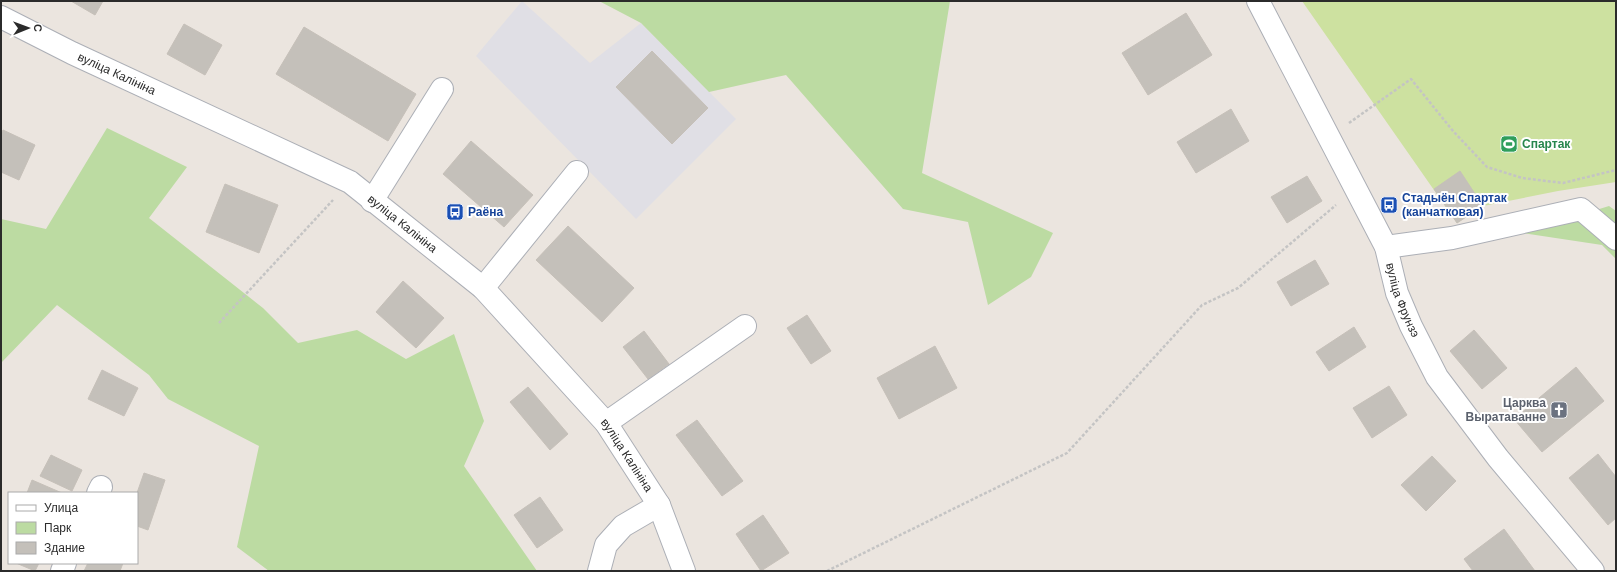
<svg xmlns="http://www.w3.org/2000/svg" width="1617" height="572" viewBox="0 0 1617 572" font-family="Arial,sans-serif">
<rect width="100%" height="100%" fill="#ebe5df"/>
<path fill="#e0dfe5" d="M522,1L590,63L641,23L736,119L636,219L476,56Z"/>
<g fill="#bcdba2">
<path d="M599,1H950L922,173L1053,233L1031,277L988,305L968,222L903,209L786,75L709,92L641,23Z"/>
<path d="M107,128L187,167L149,218L263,308L298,343L357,330L406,359L454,334L484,421L464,466L537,571H269L237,547L259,446L168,399L149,375L57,305L1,363V219L46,229Z"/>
<path d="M1609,206L1616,211V259L1602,245L1522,233Z"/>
</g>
<path fill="#cde1a0" d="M1302,1H1616V182L1558,191L1483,206L1457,223Z"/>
<g fill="#c4c0ba" stroke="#c6c0b9">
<path d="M71,1H103L95,15Z"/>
<path d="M1186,13L1212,55L1148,95L1122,53Z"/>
<path d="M184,24L222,45L205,75L167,54Z"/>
<path d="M304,27L416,94L388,141L276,74Z"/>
<path d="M652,51L708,108L672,144L616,87Z"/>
<path d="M1231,109L1249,141L1196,173L1177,142Z"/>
<path d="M3,130L35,145L19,180L1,172V134Z"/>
<path d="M471,141L533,195L504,227L443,174Z"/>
<path d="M1460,171L1483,206L1457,223L1434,189Z"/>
<path d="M1307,176L1322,201L1287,223L1271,197Z"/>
<path d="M225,184L278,205L259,253L206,232Z"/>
<path d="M568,226L634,288L602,322L536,260Z"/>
<path d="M1315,260L1329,284L1291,306L1277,282Z"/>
<path d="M403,281L444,318L416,348L376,312Z"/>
<path d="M807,315L831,351L811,364L787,328Z"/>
<path d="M1354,327L1366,347L1329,371L1316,352Z"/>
<path d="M1474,330L1507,368L1482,389L1450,351Z"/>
<path d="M644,331L669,364L648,379L623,347Z"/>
<path d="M935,346L957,388L899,419L877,378Z"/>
<path d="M1576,367L1604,401L1542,452L1514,419Z"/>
<path d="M102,370L138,388L124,416L88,399Z"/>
<path d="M1389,386L1407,415L1372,438L1353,408Z"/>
<path d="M528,387L568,434L550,450L510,402Z"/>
<path d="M697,420L743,481L722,496L676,435Z"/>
<path d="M1598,454L1616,477V518L1608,525L1569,478Z"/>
<path d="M51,455L82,470L72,491L40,476Z"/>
<path d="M1432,456L1456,481L1426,511L1401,485Z"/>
<path d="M144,473L165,480L148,530L137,526V493Z"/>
<path d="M32,480L62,493H27Z"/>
<path d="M540,497L563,530L537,548L514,515Z"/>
<path d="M763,515L789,553L761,571L736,534Z"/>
<path d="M1504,529L1535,571H1473L1464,559Z"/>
<path d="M16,563H39L35,571Z"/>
<path d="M88,563H123L120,571H84Z"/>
</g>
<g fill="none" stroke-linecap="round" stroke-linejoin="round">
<defs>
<g id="minor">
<path id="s1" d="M1258,1L1386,247L1397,293L1411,326L1437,377L1498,458L1593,571"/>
<path id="s2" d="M1,17L72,53L350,182L483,288L606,423L659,505L684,571"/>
<path d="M372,201L442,89"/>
<path d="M1386,247L1452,238L1581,209L1616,239"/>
<path d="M483,288L577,172"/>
<path d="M606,423L745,326"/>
<path d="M98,493L101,487"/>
<path d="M62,571L65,563"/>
<path d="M599,571L606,545L623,526L659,505"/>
</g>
</defs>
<use href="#minor" stroke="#acafb6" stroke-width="24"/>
<g stroke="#c4c4c4" stroke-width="2.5" stroke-dasharray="3 2" stroke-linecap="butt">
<path d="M1349,123L1411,79L1453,131L1487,167L1522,178L1563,183L1616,170"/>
<path d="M219,323L333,200"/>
<path d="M827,571L1067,453L1202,305L1238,288L1336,205"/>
</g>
<use href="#minor" stroke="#fff" stroke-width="22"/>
</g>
<defs>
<symbol id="stadium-square" viewBox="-11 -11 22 22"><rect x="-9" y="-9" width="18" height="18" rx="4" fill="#2e9e5b" stroke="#fff"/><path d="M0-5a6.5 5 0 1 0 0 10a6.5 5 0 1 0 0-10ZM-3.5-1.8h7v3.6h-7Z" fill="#fff"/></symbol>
<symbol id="bus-square" viewBox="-11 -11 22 22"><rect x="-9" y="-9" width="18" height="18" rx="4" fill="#1a4fb4" stroke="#fff"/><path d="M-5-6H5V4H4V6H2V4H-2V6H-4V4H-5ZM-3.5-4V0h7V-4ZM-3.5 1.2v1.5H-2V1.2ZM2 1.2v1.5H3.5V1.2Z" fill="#fff"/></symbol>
<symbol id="church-square" viewBox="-11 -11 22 22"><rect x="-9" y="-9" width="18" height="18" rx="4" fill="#6b7280" stroke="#fff"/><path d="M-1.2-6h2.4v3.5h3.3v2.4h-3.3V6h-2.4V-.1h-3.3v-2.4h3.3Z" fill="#fff"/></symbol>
</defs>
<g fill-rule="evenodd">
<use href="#stadium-square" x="1499" y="134" width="20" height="20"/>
<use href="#bus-square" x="1379" y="195" width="20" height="20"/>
<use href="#bus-square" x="445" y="202" width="20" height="20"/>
<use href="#church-square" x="1549" y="400" width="20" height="20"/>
</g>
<g text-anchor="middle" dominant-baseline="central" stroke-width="4" stroke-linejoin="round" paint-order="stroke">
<g font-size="12" fill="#2b2b2b" stroke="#fff">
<text stroke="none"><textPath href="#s2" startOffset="129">вуліца Калініна</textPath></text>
<text stroke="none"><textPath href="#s2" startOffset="453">вуліца Калініна</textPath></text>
<text stroke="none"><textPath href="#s1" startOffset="333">вуліца Фрунзэ</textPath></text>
<text stroke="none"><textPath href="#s2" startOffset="777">вуліца Калініна</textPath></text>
</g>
<g font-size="12" font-weight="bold" fill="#27864d" stroke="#fff" text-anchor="start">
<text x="1522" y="144">Спартак</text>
</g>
<g font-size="12" font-weight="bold" fill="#164399" stroke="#fff" text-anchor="start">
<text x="1402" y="198">Стадыён Спартак<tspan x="1402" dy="14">(канчатковая)</tspan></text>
<text x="468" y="212">Раёна</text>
</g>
<g font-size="12" font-weight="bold" fill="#5b616d" stroke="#fff" text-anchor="end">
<text x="1546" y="403">Царква<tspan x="1546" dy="14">Выратаванне</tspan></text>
</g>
</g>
<rect width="1617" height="572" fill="none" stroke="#2b2b2b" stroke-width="4"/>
<rect x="8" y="492" width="130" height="72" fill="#ffffff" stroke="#aaaaaa"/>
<rect x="16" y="505" width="20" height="6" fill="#ffffff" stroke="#aaaaaa"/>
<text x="44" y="512" font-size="12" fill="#2b2b2b">Улица</text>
<rect x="16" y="522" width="20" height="12" fill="#bcdba2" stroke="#aaaaaa"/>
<text x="44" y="532" font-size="12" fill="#2b2b2b">Парк</text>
<rect x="16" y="542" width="20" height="12" fill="#c4c0ba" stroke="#aaaaaa"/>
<text x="44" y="552" font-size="12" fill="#2b2b2b">Здание</text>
<g transform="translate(28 28) rotate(89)" stroke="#ffffff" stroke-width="3" paint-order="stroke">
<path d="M0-3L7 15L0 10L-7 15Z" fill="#2b2b2b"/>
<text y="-6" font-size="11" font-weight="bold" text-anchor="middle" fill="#2b2b2b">С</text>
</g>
</svg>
